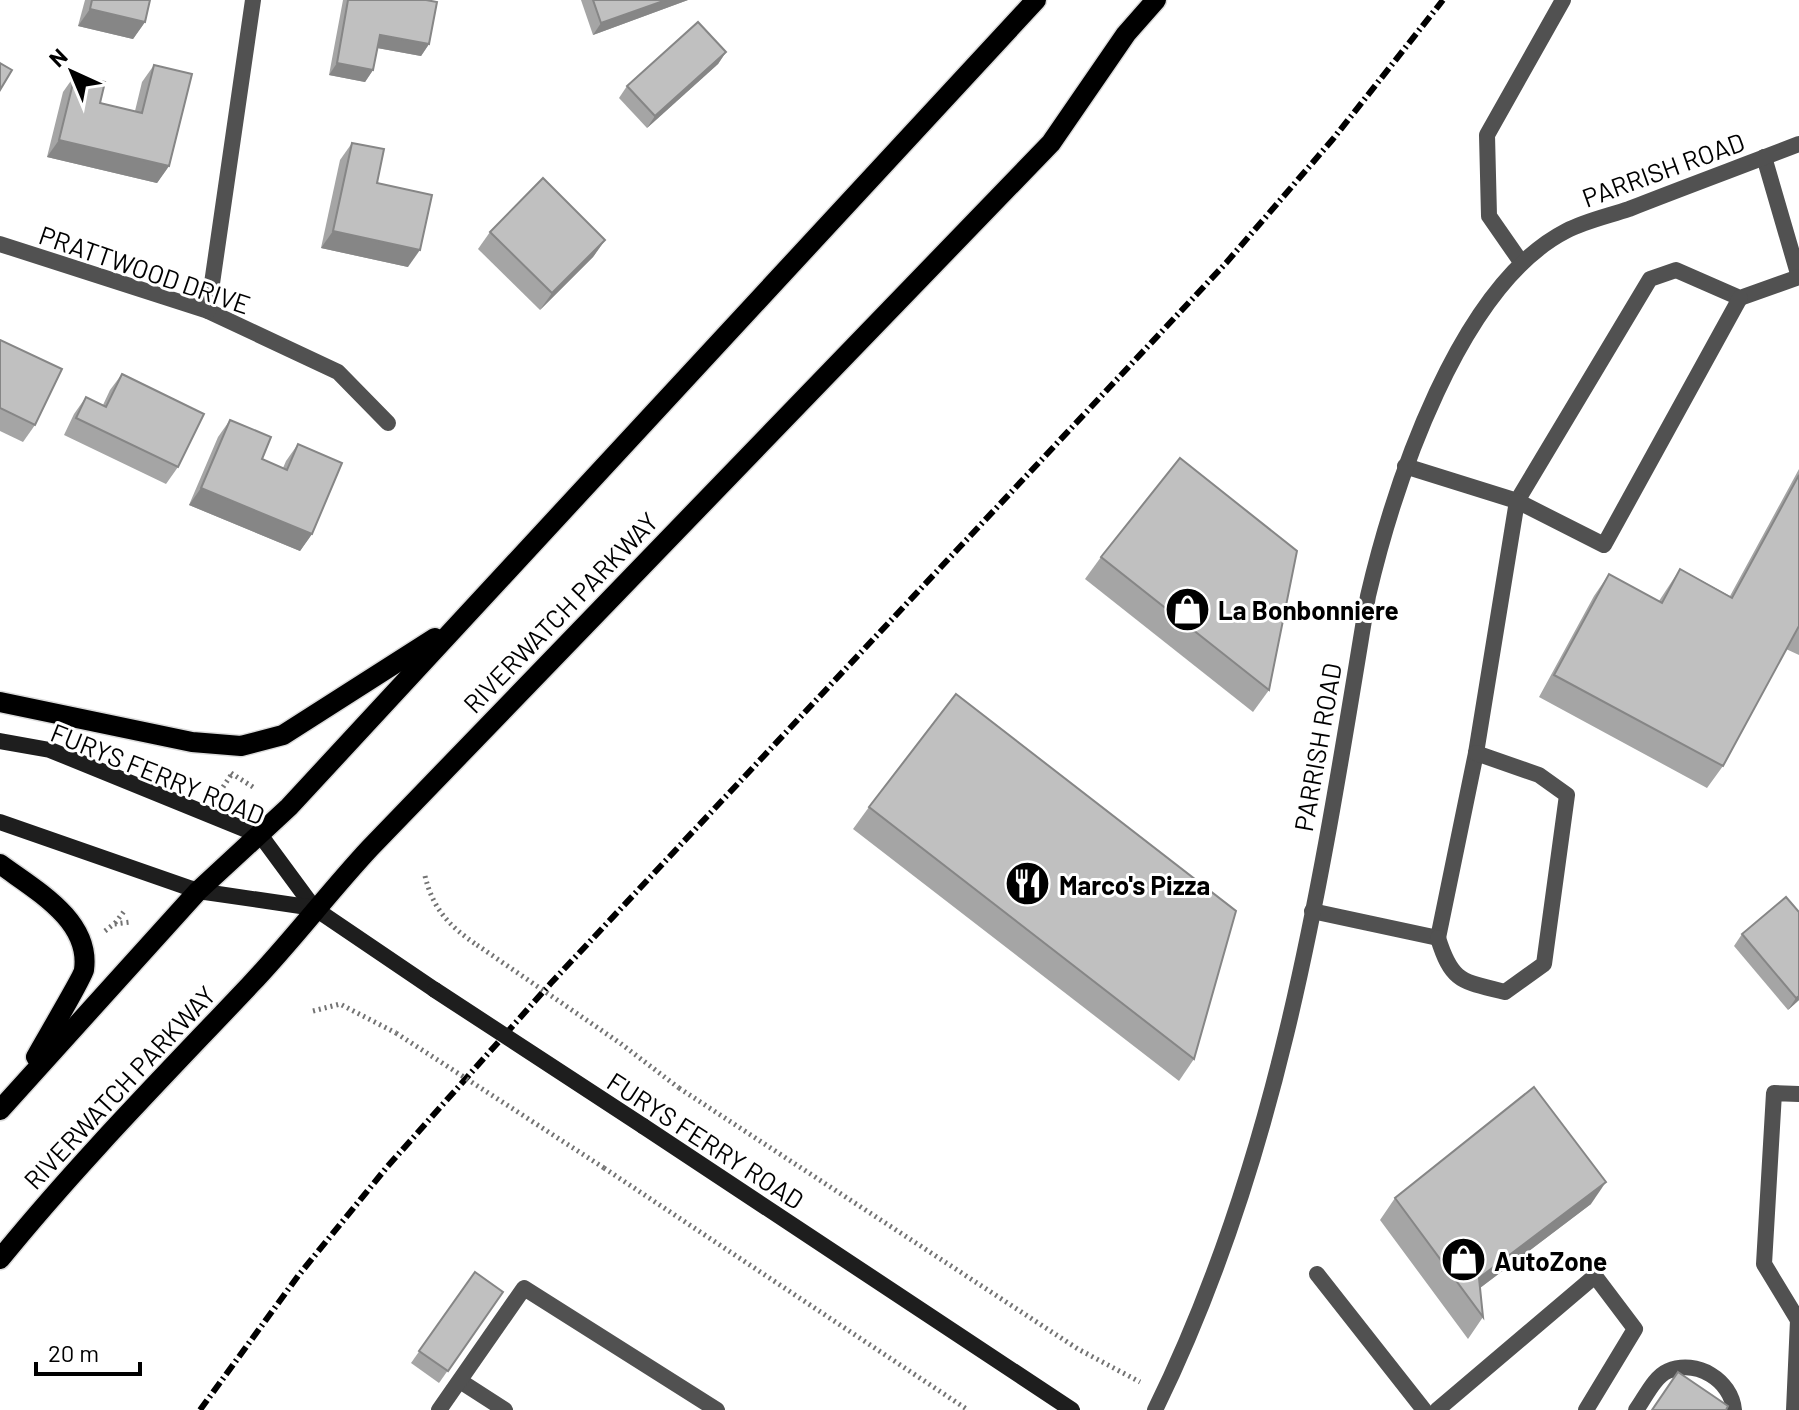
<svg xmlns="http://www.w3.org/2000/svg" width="1799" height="1410" viewBox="0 0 1799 1410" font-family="Barlow,sans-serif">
<rect width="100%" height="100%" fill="#fff"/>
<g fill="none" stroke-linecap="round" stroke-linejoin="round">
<defs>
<g id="primary">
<path d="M0,702L192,742L241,746L283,735L435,638"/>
<path d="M0,864C35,890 91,920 84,970C83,977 43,1044 36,1057"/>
<path d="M0,1110L198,891L289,807L1036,0"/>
<path d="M0,1259C78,1163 165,1075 250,985C292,941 329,892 370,848L1051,143L1126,34L1156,0"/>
</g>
</defs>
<use href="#primary" stroke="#dbdbdb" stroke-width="23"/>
<g stroke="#737373" stroke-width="5" stroke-dasharray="2 4" stroke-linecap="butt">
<path d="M231,773L256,789"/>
<path d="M223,787L231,775"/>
<path d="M425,876C433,909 449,926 477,945"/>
<path d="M115,923L125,910"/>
<path d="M105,931L114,924L130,922"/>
<path d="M313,1011L340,1004L396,1033"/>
<path d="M679,1088L1078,1349L1140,1382"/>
<path d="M604,1168L968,1410"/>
</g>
<g stroke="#515151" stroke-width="16">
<path d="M1764,157L1799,277"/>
<path d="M1405,466L1517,501L1650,279L1676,270L1740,298L1799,277"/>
<path d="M1312,911L1438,938L1476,753L1517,501L1604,545L1740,298"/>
<path d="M1438,938C1452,983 1462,981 1505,992L1544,964L1567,795L1539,775L1476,753"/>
<path d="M1317,1274L1424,1410"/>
<path d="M460,1381L505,1410"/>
<path d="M439,1410L524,1288L717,1410"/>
<path d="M1437,1410L1595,1276L1635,1329L1586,1410"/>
<path d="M1636,1410C1645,1398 1654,1377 1668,1371C1697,1359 1731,1380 1734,1410"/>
<path d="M1794,1410L1798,1320L1764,1264L1774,1093L1799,1094"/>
</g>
<g stroke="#515151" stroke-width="16">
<path d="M0,244L208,311L338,372L388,423"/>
<path d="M1521,262L1489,216L1487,135L1563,0"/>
<path d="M208,311L253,0"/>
<path d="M1155,1410C1281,1154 1322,875 1368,596C1394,485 1459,286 1566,231C1585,221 1608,216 1629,209C1685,187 1742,166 1799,144"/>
</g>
<g stroke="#1e1e1e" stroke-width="16">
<path d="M0,741L50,750L261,836L314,908L435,990"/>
<path d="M0,822L198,891L314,908"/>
<path d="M643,1126L1072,1410"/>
</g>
<use href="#primary" stroke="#000" stroke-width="20"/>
<path stroke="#000" stroke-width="6" stroke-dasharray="12 4 2 4" stroke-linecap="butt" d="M200,1410L298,1276L387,1167L551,983L1226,263L1333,139L1443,0"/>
<g stroke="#737373" stroke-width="5" stroke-dasharray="2 4" stroke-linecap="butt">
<path d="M477,945L620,1043L679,1088"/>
<path d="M396,1033L604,1168"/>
</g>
<path stroke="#1e1e1e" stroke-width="16" d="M435,990L643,1126"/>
</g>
<g fill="#a5a5a5">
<path d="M85,0H150L145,22L133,39L78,26Z"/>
<path d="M343,0H426L429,44L421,56L377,48L373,70L365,82L329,75Z"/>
<path d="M581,0H688L593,35Z"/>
<path d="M726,52L718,64L647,128L619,98L627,86Z"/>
<path d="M154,65L169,166L157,183L47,157L63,92L75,75L100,103L135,111L142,82Z"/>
<path d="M352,143L377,183L408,267L321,248L340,160Z"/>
<path d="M490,232L605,240L593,257L540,310L478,249Z"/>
<path d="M0,340L35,425L23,442L0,431Z"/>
<path d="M122,374L178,467L166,484L64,435L74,414L86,397L103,405L110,390Z"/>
<path d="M230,420L262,459L283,468L286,461L298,444L312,534L300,551L189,505L218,437Z"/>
<path d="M1799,469V655L1786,649L1723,766L1707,788L1539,697L1594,596L1609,574L1659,601L1680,569L1730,596Z"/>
<path d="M1101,557L1269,690L1253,712L1085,579Z"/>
<path d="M869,807L1194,1059L1179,1081L853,829Z"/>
<path d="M1799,912V1000L1788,1010L1734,946L1742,934Z"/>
<path d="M1395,1198L1591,1204L1480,1288L1483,1317L1468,1339L1380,1220Z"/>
<path d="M475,1272L503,1292L439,1383L411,1363Z"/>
</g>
<g fill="#868686">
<path d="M666,0H688L593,35L601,23Z"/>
<path d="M90,9L145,22L133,39L78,26Z"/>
<path d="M380,35L429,44L421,56L372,47Z"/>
<path d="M726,52L718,64L647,128L655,116Z"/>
<path d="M337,63L373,70L365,82L329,75Z"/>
<path d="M59,140L169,166L157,183L47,157Z"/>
<path d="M333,231L420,250L408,267L321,248Z"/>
<path d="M605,240L593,257L540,310L552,293Z"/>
<path d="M201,488L312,534L300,551L189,505Z"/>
<path d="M1799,996V1000L1788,1010L1796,998Z"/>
<path d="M1606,1182L1591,1204L1468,1297L1479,1278Z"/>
</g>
<g fill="#c0c0c0" stroke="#868686" stroke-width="2">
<path d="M92,0H150L145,22L90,9Z"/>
<path d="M348,0H426L437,2L429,44L380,35L373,70L337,63Z"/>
<path d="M593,0H666L601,23Z"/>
<path d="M698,22L726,52L655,116L627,86Z"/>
<path d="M0,63L12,70L0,90Z"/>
<path d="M154,65L192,74L169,166L59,140L75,75L105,82L100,103L142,113Z"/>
<path d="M352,143L384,149L377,183L432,195L420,250L333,231Z"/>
<path d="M543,178L605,240L552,293L490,232Z"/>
<path d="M0,340L62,369L35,425L0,408Z"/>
<path d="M122,374L204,414L178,467L76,418L86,397L106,407Z"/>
<path d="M230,420L271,437L262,459L287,470L298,444L342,463L312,534L201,488Z"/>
<path d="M1180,458L1297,551L1269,690L1101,557Z"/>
<path d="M1799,475V626L1723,766L1554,675L1609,574L1662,603L1680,569L1732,598Z"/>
<path d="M956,694L1236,911L1194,1059L869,807Z"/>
<path d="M1786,897L1799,912V996L1796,998L1742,934Z"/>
<path d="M1534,1087L1606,1182L1479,1278L1483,1317L1395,1198Z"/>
<path d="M475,1272L503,1292L448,1371L419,1351Z"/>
<path d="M1678,1372L1728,1406L1726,1410H1652Z"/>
</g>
<defs>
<symbol id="shop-disc" viewBox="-11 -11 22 22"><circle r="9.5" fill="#000" stroke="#fff"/><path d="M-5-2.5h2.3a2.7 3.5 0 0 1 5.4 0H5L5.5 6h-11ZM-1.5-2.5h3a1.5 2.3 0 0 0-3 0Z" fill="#fff"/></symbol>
<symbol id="restaurant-disc" viewBox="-11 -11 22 22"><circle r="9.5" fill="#000" stroke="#fff"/><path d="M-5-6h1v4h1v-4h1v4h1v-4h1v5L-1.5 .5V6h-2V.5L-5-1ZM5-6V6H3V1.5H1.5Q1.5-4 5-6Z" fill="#fff"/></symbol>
</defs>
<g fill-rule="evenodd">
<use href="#shop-disc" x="1162" y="584" width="51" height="51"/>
<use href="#restaurant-disc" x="1002" y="858" width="51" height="51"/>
<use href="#shop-disc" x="1438" y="1234" width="51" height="51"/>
</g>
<g text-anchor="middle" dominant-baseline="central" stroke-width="6" stroke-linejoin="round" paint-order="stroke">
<g font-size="26" fill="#000" stroke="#fff">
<text transform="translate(1663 169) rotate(-20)">PARRISH ROAD</text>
<text transform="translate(145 269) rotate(19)">PRATTWOOD DRIVE</text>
<text transform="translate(560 612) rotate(-46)">RIVERWATCH PARKWAY</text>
<text transform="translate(1317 747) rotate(-80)">PARRISH ROAD</text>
<text transform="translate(158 773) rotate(22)">FURYS FERRY ROAD</text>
<text transform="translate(119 1087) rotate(-47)">RIVERWATCH PARKWAY</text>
<text transform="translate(706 1140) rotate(33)">FURYS FERRY ROAD</text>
</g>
<g font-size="26" font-weight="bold" fill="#000" stroke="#fff" text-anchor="start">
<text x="1218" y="609">La Bonbonniere</text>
<text x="1059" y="884">Marco's Pizza</text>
<text x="1494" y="1260">AutoZone</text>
</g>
</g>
<g transform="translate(72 72) rotate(316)" stroke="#ffffff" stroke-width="6" paint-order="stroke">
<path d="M0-6L14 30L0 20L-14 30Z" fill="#000000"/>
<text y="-12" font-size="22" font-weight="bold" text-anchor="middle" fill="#000000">N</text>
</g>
<path d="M36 1362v12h104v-12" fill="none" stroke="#000000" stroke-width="4"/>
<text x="48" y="1362" font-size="24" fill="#000000" stroke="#ffffff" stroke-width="6" paint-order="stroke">20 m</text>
</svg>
